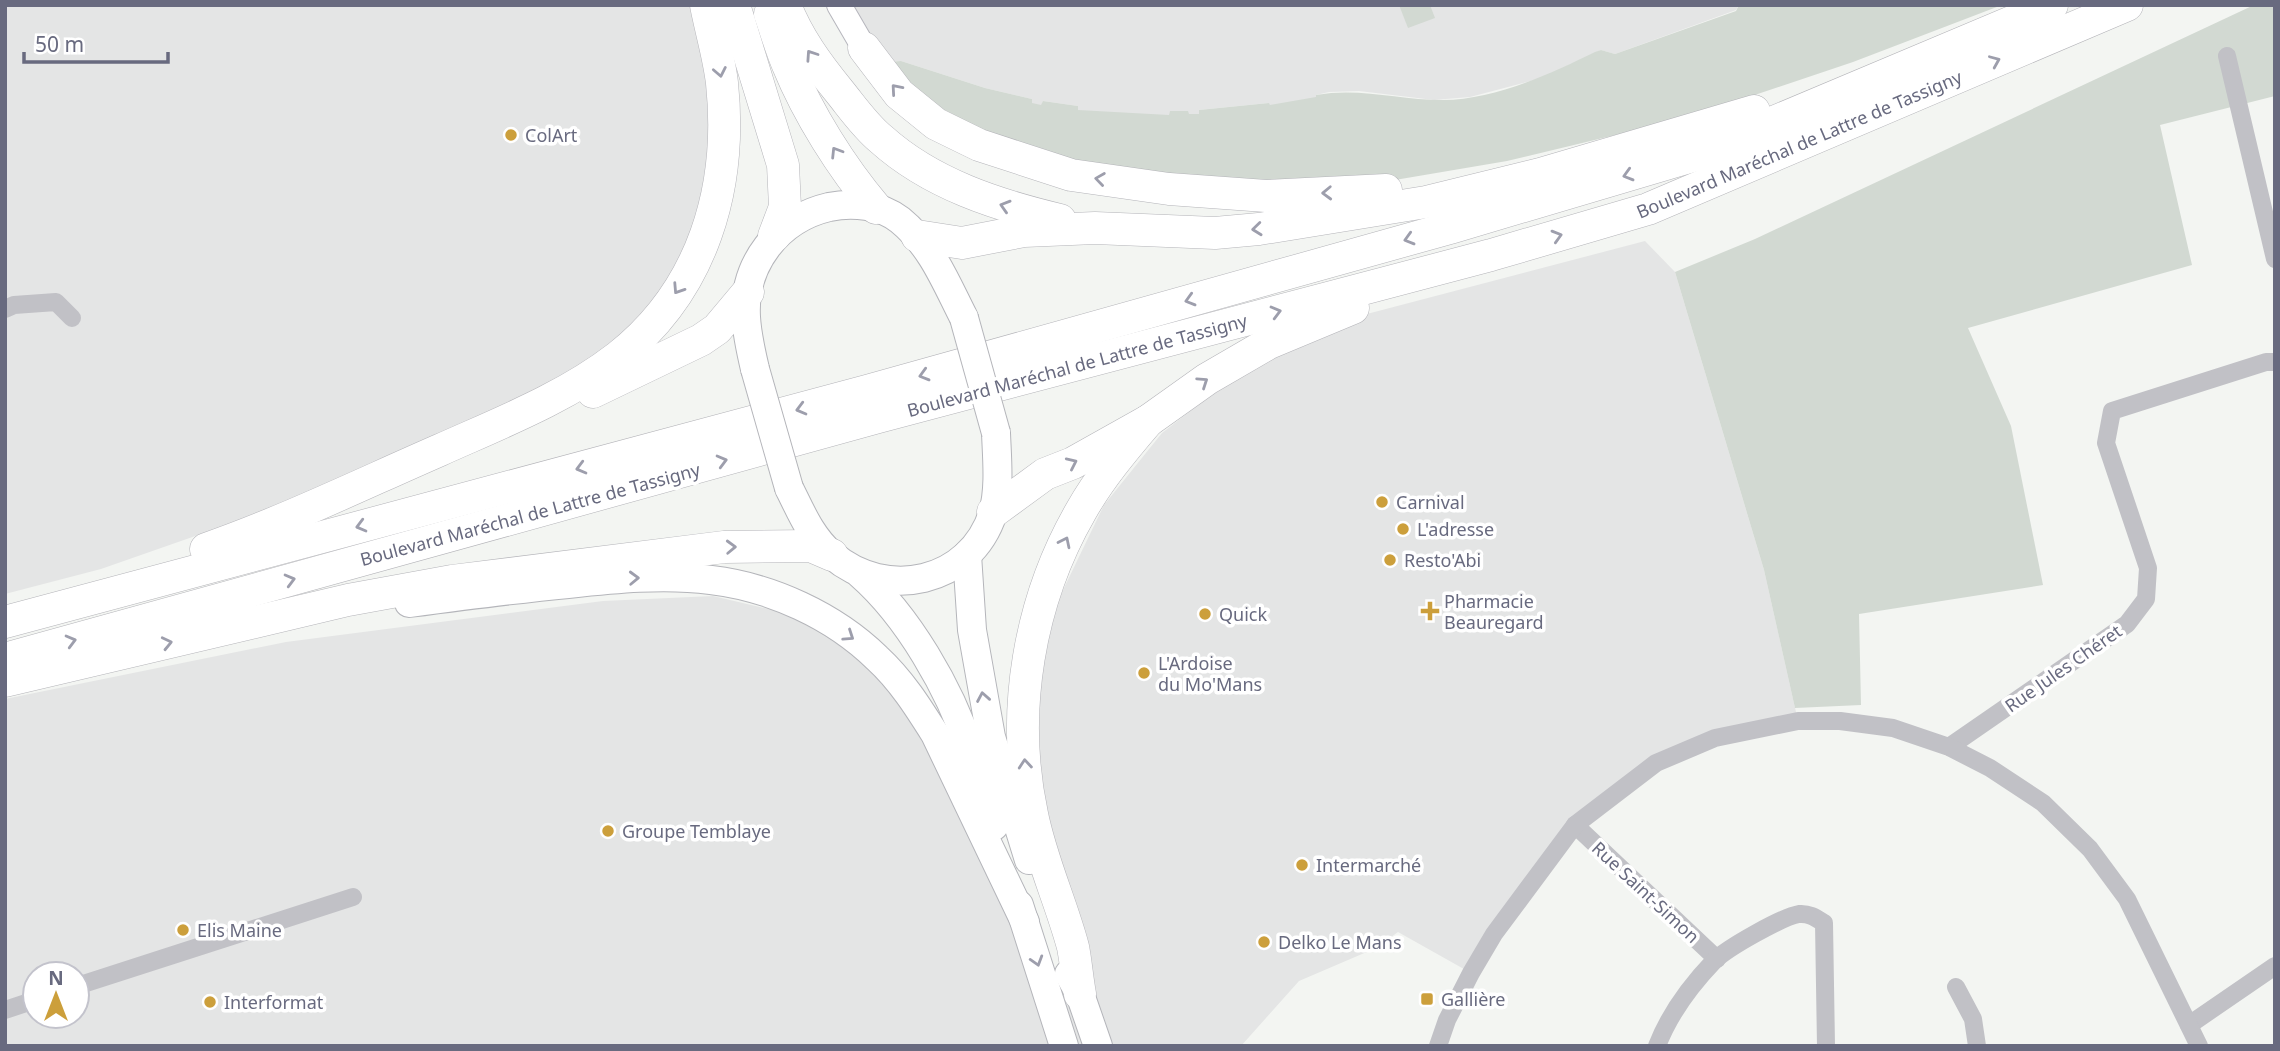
<svg xmlns="http://www.w3.org/2000/svg" width="2280" height="1051" viewBox="0 0 2280 1051" font-family="'Noto Sans',sans-serif">
<rect width="100%" height="100%" fill="#f3f5f2"/>
<g fill="#e4e5e5" fill-rule="evenodd">
<path d="M5,5H691L712,96L704,228L653,313L573,373L307,497L101,569L5,594Z"/>
<path d="M839,5H1739L1736,10L1615,54L1601,50L1542,78L1470,97L1434,100L1359,91L1329,92L1316,95L1320,120L1274,128L1269,103L1199,110V121L1170,112L1168,140L1077,131L1078,106L1043,101L1041,111L1030,109L1032,99L985,88L901,61H889Z"/>
<path d="M1645,241L1675,272L1764,570L1798,721L1656,763L1575,825L1471,973L1398,932L1376,948L1299,981L1241,1046H5V699L286,642L603,601L713,596L786,613L839,645L881,679L925,742L1012,923L1040,1006L1091,993L1052,867L1032,694L1050,617L1104,505L1162,433L1202,402L1280,350L1363,315ZM35,974H77V1016H35Z"/>
</g>
<g fill="#d2d9d2">
<path d="M1399,5H1430L1435,18L1408,28Z"/>
<path d="M1739,5H2002L1853,62L1686,118L1507,161L1389,181L1288,185L1080,169L961,130L886,62L901,61L985,88L1032,99V103L1041,105L1043,101L1078,106V110L1169,115L1170,111H1188L1189,114H1199V110L1269,103L1270,105L1316,97V95C1359,87 1400,100 1443,100C1494,100 1550,74 1595,52L1601,50L1615,54L1736,11Z"/>
<path d="M2254,5H2275V96L2160,125L2192,265L1968,328L2011,426L2043,585L1859,614L1861,705L1795,708L1764,570L1675,272L1755,239Z"/>
</g>
<g fill="none" stroke-linecap="round" stroke-linejoin="round">
<defs>
<path id="secondary" d="M839,5L864,48"/>
<g id="primary">
<path d="M755,369C751,352 747,335 746,317C743,264 778,219 829,207C853,202 881,205 900,220C932,246 946,283 964,318"/>
<path d="M789,488C801,512 811,537 832,555C886,601 970,584 993,513C1000,488 997,459 996,433"/>
<path d="M967,555L972,630L991,737L1029,860"/>
<path d="M860,574C908,616 950,689 970,750C979,775 985,801 994,826"/>
<path d="M409,603C462,596 515,589 568,584C615,579 663,574 711,580C771,587 834,616 877,658C901,680 918,707 935,734L1025,922"/>
<path d="M1019,905L1064,1046"/>
<path d="M1069,974L1080,994L1098,1046"/>
</g>
<g id="highway">
<path d="M734,5L783,165L785,207L774,236"/>
<path d="M785,5C798,38 817,64 839,91C852,107 865,126 881,139C931,184 997,205 1060,220"/>
<path d="M770,14C776,31 781,49 788,65C808,114 842,168 876,208"/>
<path d="M864,48L899,94L936,124L979,145L1071,175L1169,189L1266,196L1386,190"/>
<path d="M917,236L962,243L1024,231L1095,228L1215,233L1259,229L1426,202L1540,174L1754,111"/>
<path d="M593,392L701,340L717,329L748,292"/>
<path d="M993,512L1045,474L1073,463L1148,421L1207,379L1269,343L1353,308"/>
<path d="M206,549C286,521 362,484 440,450C500,423 565,398 618,357C703,290 733,188 722,83C719,57 711,31 706,5"/>
<path d="M5,622L867,391L1453,227L1693,156L2052,5"/>
<path d="M5,659L878,417L1491,255L1648,209L2127,5"/>
<path d="M5,681L348,600L452,581L724,547L811,546L832,555"/>
<path d="M1080,994C1077,978 1076,962 1073,947C1061,902 1041,860 1032,814C1010,712 1029,601 1081,511C1099,479 1124,449 1148,421"/>
</g>
</defs>
<use href="#secondary" stroke="#b6b6bd" stroke-width="26"/>
<use href="#primary" stroke="#b4b5ba" stroke-width="30"/>
<use href="#highway" stroke="#b4b4b9" stroke-width="33"/>
<g stroke="#c1c1c6" stroke-width="18">
<path d="M2227,56L2275,259"/>
<path d="M5,309L14,305L56,302L72,318"/>
<path d="M1949,747L2127,624L2146,599L2148,568L2106,443L2112,411L2266,362H2275"/>
<path d="M1575,825L1717,959"/>
<path d="M77,986L353,897"/>
<path d="M1956,987L1973,1019L1977,1046"/>
<path d="M5,1010L35,1000"/>
<path d="M2189,1025L2275,966"/>
<path d="M1438,1046L1447,1020L1471,973L1494,934L1575,825L1656,763L1715,738L1798,721H1840L1893,728L1949,747L1990,768L2043,803L2090,849L2127,899L2199,1046"/>
<path d="M1657,1046C1669,1015 1691,985 1714,961C1727,948 1782,917 1799,914C1809,913 1816,918 1824,923L1826,1046"/>
</g>
<use href="#secondary" stroke="#fff" stroke-width="24"/>
<use href="#primary" stroke="#fff" stroke-width="28"/>
<use href="#highway" stroke="#fff" stroke-width="32"/>
<defs>
<g id="primary-bridge">
<path d="M964,318L996,433"/>
<path d="M755,369L789,488"/>
</g>
</defs>
<use href="#primary-bridge" stroke="#b4b5ba" stroke-width="30" stroke-linecap="butt"/>
<use href="#primary-bridge" stroke="#fff" stroke-width="28"/>
</g>
<defs><path id="oneway-chevron" d="M-2-3.5L2.5 0L-2 3.5" fill="none" stroke-width="1.6" stroke-linecap="round" stroke-linejoin="round" transform="scale(1.75)"/></defs>
<g stroke="#9d9eac">
<use href="#oneway-chevron" transform="translate(811 55) rotate(-124)"/>
<use href="#oneway-chevron" transform="translate(1995 61) rotate(-23)"/>
<use href="#oneway-chevron" transform="translate(720 72) rotate(79)"/>
<use href="#oneway-chevron" transform="translate(896 89) rotate(-131)"/>
<use href="#oneway-chevron" transform="translate(836 152) rotate(-122)"/>
<use href="#oneway-chevron" transform="translate(1628 175) rotate(164)"/>
<use href="#oneway-chevron" transform="translate(1100 179) rotate(-172)"/>
<use href="#oneway-chevron" transform="translate(1327 193) rotate(178)"/>
<use href="#oneway-chevron" transform="translate(1005 206) rotate(-163)"/>
<use href="#oneway-chevron" transform="translate(1257 229) rotate(174)"/>
<use href="#oneway-chevron" transform="translate(1557 236) rotate(-16)"/>
<use href="#oneway-chevron" transform="translate(1409 239) rotate(164)"/>
<use href="#oneway-chevron" transform="translate(678 289) rotate(123)"/>
<use href="#oneway-chevron" transform="translate(1190 300) rotate(164)"/>
<use href="#oneway-chevron" transform="translate(1276 312) rotate(-15)"/>
<use href="#oneway-chevron" transform="translate(924 375) rotate(164)"/>
<use href="#oneway-chevron" transform="translate(1203 382) rotate(-34)"/>
<use href="#oneway-chevron" transform="translate(801 409) rotate(165)"/>
<use href="#oneway-chevron" transform="translate(722 461) rotate(-15)"/>
<use href="#oneway-chevron" transform="translate(1072 463) rotate(-25)"/>
<use href="#oneway-chevron" transform="translate(581 468) rotate(165)"/>
<use href="#oneway-chevron" transform="translate(361 526) rotate(165)"/>
<use href="#oneway-chevron" transform="translate(1065 542) rotate(-64)"/>
<use href="#oneway-chevron" transform="translate(731 547) rotate(-2)"/>
<use href="#oneway-chevron" transform="translate(634 578) rotate(-2)"/>
<use href="#oneway-chevron" transform="translate(290 580) rotate(-15)"/>
<use href="#oneway-chevron" transform="translate(849 636) rotate(34)"/>
<use href="#oneway-chevron" transform="translate(71 641) rotate(-15)"/>
<use href="#oneway-chevron" transform="translate(167 643) rotate(-13)"/>
<use href="#oneway-chevron" transform="translate(983 697) rotate(-100)"/>
<use href="#oneway-chevron" transform="translate(1025 764) rotate(-95)"/>
<use href="#oneway-chevron" transform="translate(1037 961) rotate(73)"/>
</g>
<g fill="#cc9f3b" stroke="#fff" stroke-width="2.5">
<circle cx="511" cy="135" r="7"/>
<circle cx="1382" cy="502" r="7"/>
<circle cx="1403" cy="529" r="7"/>
<circle cx="1390" cy="560" r="7"/>
<path d="M1426.5 600.5h7v7h7v7h-7v7h-7v-7h-7v-7h7z"/>
<circle cx="1205" cy="614" r="7"/>
<circle cx="1144" cy="673" r="7"/>
<circle cx="608" cy="831" r="7"/>
<circle cx="1302" cy="865" r="7"/>
<circle cx="183" cy="930" r="7"/>
<circle cx="1264" cy="942" r="7"/>
<rect x="1420" y="992" width="14" height="14" rx="3.5"/>
<circle cx="210" cy="1002" r="7"/>
</g>
<g text-anchor="middle" dominant-baseline="central" stroke-width="7" stroke-linejoin="round" paint-order="stroke">
<g font-size="18" fill="#686a7f" stroke="#fff" text-anchor="start">
<text x="525" y="135">ColArt</text>
<text x="1396" y="502">Carnival</text>
<text x="1417" y="529">L'adresse</text>
<text x="1404" y="560">Resto'Abi</text>
<text x="1444" y="601">Pharmacie<tspan x="1444" dy="21">Beauregard</tspan></text>
<text x="1219" y="614">Quick</text>
<text x="1158" y="663">L'Ardoise<tspan x="1158" dy="21">du Mo'Mans</tspan></text>
<text x="622" y="831">Groupe Temblaye</text>
<text x="1316" y="865">Intermarché</text>
<text x="197" y="930">Elis Maine</text>
<text x="1278" y="942">Delko Le Mans</text>
<text x="1441" y="999">Gallière</text>
<text x="224" y="1002">Interformat</text>
</g>
<g font-size="18" fill="#686a7f" stroke="#fff">
<text transform="translate(1799 144) rotate(-23)">Boulevard Maréchal de Lattre de Tassigny</text>
<text transform="translate(1077 365) rotate(-15)">Boulevard Maréchal de Lattre de Tassigny</text>
<text transform="translate(530 514) rotate(-15)">Boulevard Maréchal de Lattre de Tassigny</text>
<text transform="translate(2063 668) rotate(-35)">Rue Jules Chéret</text>
<text transform="translate(1646 892) rotate(43)">Rue Saint-Simon</text>
</g>
</g>
<rect width="2280" height="1051" fill="none" stroke="#686a7f" stroke-width="14"/>
<g transform="translate(56 995)"><circle r="33" fill="#ffffff" stroke="#c3c3cc" stroke-width="2"/>
<path d="M0-5L12 26L0 18L-12 26Z" fill="#cc9f3b"/>
<text y="-10" font-size="19" font-weight="bold" text-anchor="middle" fill="#686a7f">N</text>
</g>
<path d="M24 52v10h144v-10" fill="none" stroke="#686a7f" stroke-width="3.5"/>
<text x="35" y="52" font-size="21" fill="#686a7f" stroke="#ffffff" stroke-width="5" paint-order="stroke">50 m</text>
</svg>
